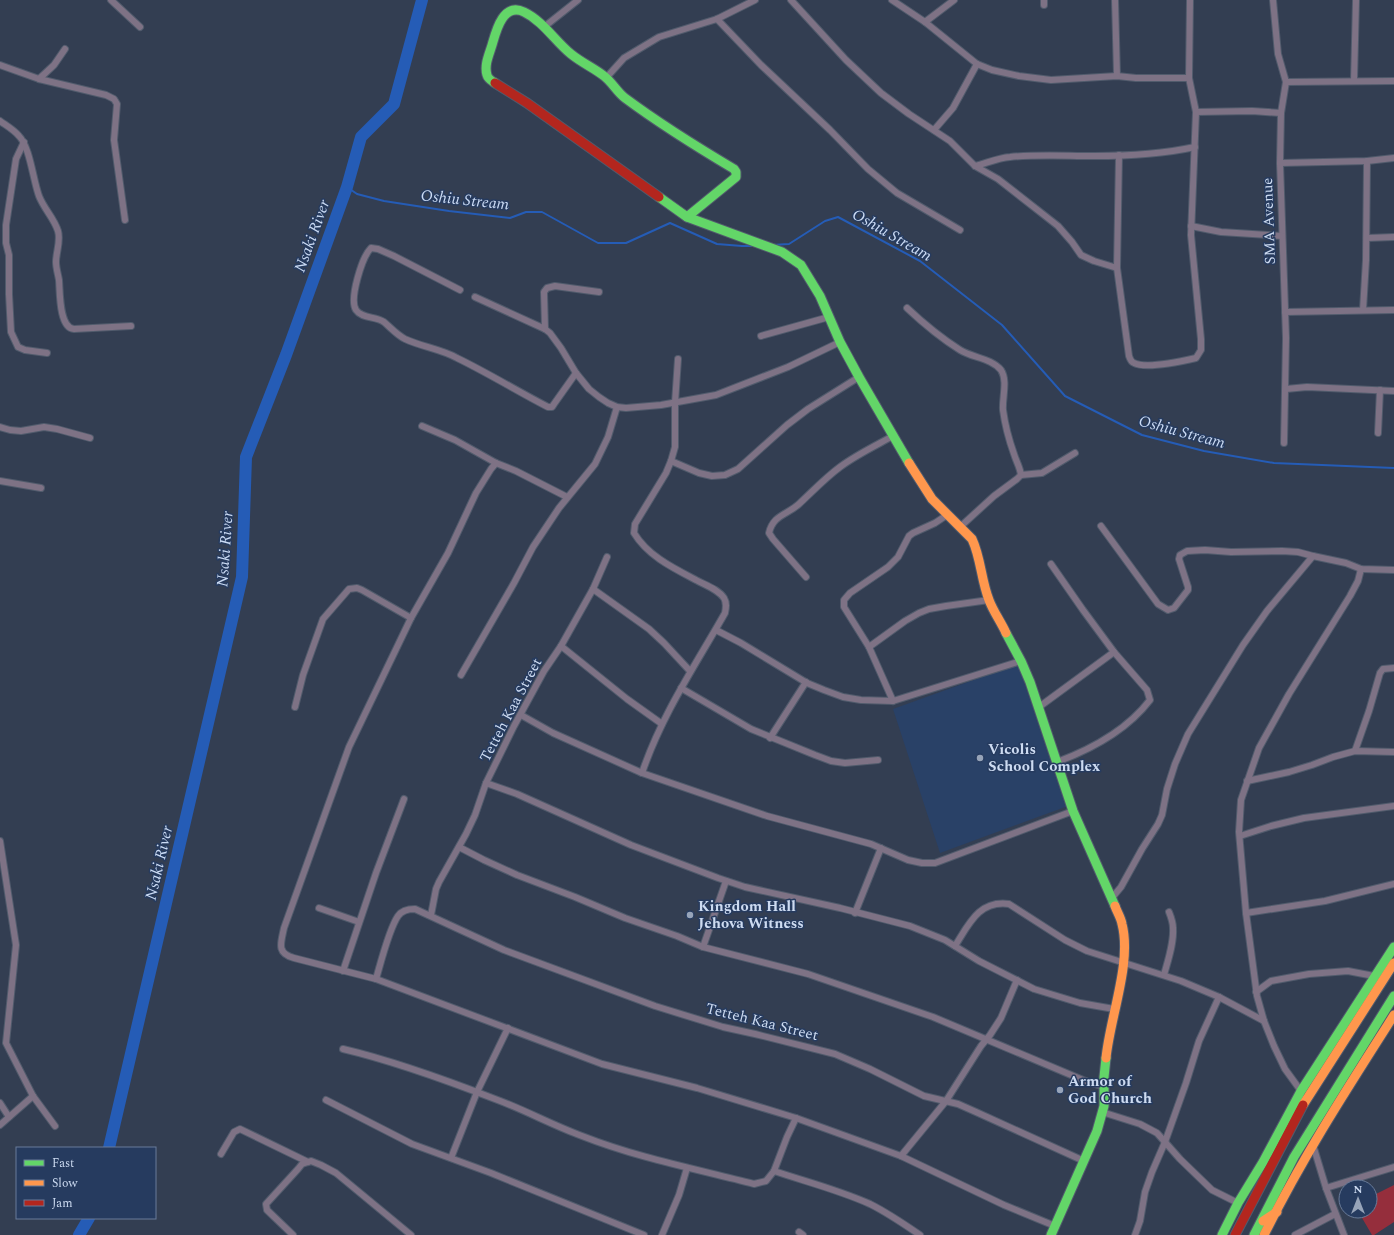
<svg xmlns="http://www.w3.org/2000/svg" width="1394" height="1235" viewBox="0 0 1394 1235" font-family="Spectral,serif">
<rect width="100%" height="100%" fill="#333e52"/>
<path fill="#294167" d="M1018,664L1068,806L940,853L893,709Z"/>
<path fill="#952e3c" d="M1394,1185V1222L1374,1235H1372L1358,1211H1370V1197Z"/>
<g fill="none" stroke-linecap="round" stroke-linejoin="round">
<g stroke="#255cb6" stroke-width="2">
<path d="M347,187L357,194L384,201L449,211L510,218L526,212H542L598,243H626L670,223L717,244L742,246H754"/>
<path d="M772,245L789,244L825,221L838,217L920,261L1002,325L1065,396L1142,435L1204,451L1274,463L1394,468"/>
</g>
<g stroke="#255cb6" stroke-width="12">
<path d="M109,1148L242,577L246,457L286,355L347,187L361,137L394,104L422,0"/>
<path d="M79,1235L89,1218"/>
</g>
<defs>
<g id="street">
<path d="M111,0L140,27"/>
<path d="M791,0L846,60L881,93L909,114L950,141L975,166L998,179L1044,215L1058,226L1072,242L1081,255L1094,261L1117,268"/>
<path d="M892,0L925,22L977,64L992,70L1019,76L1051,80L1117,76L1136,78H1189"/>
<path d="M1044,0V5"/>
<path d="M1115,0L1117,76"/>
<path d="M1273,0L1278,54L1286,82L1281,113L1280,163L1286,338L1284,443"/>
<path d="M717,19L761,65L830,130L868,169L897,193L960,230"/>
<path d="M925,22L954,0"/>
<path d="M544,27L578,0"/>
<path d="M0,65L39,79L106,95L114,99L117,104L114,140L125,220"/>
<path d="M606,78L624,58L659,37L717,19L755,0"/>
<path d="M39,79L54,65L65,49"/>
<path d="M1354,81L1356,0"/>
<path d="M1286,82L1394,81"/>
<path d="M1196,112L1252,111L1281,113"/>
<path d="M0,121C7,126 14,130 19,136C30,147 33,180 39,196C44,209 54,218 58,231C61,241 56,252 56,262C56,268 58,274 59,280C60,292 59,328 74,329L131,326"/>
<path d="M934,130L953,108L977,64"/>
<path d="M24,142L16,159L6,225V243L9,255V294L11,332L18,347L25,350L47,353"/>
<path d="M1119,155L1117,268L1129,356C1130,359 1131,362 1134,363C1146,369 1183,361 1196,358L1201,350V339L1191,235L1196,112L1189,78L1190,0"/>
<path d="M1280,163L1367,161L1394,158"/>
<path d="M975,166C987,163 998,158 1010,157C1038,154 1066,156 1094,156C1127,156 1162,154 1195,147"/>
<path d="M1191,226L1221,232L1282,236"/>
<path d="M1367,238L1394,237"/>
<path d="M460,290L394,256L378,249L371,248C362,257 349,299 356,310C362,319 376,316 384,322C391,328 397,335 405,339C422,347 441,349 457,358C488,373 517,391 548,407H552L554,404L576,373"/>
<path d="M475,297L545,329L550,333L561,348L576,373L589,389L599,397L608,403L617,407L626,408L661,405L716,395L788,367L840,342"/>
<path d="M907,308C924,324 941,338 960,350C973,358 991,358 1001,370C1008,381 1002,398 1003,410C1005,425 1009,440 1014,454C1016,461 1020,467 1021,475L1017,479L994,496L960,527"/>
<path d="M1363,310L1366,260L1367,161"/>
<path d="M1285,312L1394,310"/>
<path d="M545,329L544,292L547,288L555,286L599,292"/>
<path d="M761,336L829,317"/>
<path d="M1286,389L1307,387L1394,391"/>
<path d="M422,426L455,440L496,463L516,471L567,497"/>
<path d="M0,427L10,430L21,431L44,427L57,429L90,438"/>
<path d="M1378,433L1380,390"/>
<path d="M671,461L699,473L712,476L725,475L738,469L787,425L808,409L859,377"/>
<path d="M496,463L491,469L476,493L448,553L411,618L349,747L284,928C281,943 276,953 294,958L376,979L602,1064L697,1088L796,1118L901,1156L1004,1205L1055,1226"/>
<path d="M1021,475L1042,473L1075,453"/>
<path d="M0,481L41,488"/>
<path d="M1101,526L1158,604L1168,610L1174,608L1188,590V587L1179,559L1180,555L1187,551L1205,550L1231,552L1282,551L1298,552L1313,556"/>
<path d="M1051,564L1083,610L1114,652L1147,690L1150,700C1127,730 1092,749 1057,762"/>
<path d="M806,577L773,539L769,533C773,515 787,515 799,504C812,492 825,478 840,467C856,455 875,446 893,436"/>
<path d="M593,589L649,629L664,643L690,671"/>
<path d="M716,630L741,643L807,683L824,690L843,697L861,700L893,701L1021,661"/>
<path d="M561,646L627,699L662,724"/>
<path d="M869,647L905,621L919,613L929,609L946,606L989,600"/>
<path d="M461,675L514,583L533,547L559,508L595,464L608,437L617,407"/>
<path d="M681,688L751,729L815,755L831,761L845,763L878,760"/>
<path d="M893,701L869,647L844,607V600L850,593L888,567L898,557L909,536L913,533L935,523L947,515"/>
<path d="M295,707L303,675L323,619L349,589L357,588L362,590L411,618"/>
<path d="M1039,707L1114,652"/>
<path d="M521,715L553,733L642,773L767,816L871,844L908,860L922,863H935L1073,811"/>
<path d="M770,738L806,682"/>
<path d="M1355,751L1369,711L1380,673L1383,669L1394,668"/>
<path d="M642,773C662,714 695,666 725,613C726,608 727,603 724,598C718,589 705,585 696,580C673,568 648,556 634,533L635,524L666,473L671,461L675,447V403L678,359"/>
<path d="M1247,781L1289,772L1312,765L1333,757L1355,751L1394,752"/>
<path d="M486,783L517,794L631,845L718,878L745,887L840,908L910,926L945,940L979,961L1034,989L1080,1003L1114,1009"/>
<path d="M1240,836L1271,826L1304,818L1394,806"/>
<path d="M0,841L16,945L6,1043L33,1096L55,1126"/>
<path d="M459,847L484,860L517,875L575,897L625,918L677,936L703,947L808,974L933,1017L1083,1080L1104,1087"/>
<path d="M1111,899L1121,887L1142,849L1158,824L1162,815L1167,789L1175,764L1188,734L1243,645L1267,611L1313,556L1346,563L1361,569L1394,570"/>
<path d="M319,908L359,922"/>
<path d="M855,913L881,848"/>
<path d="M1246,913L1325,901L1394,884"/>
<path d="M431,915L436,889L439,882L466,834L475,815L486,783L514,726L544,671L561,646L593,589L607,557"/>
<path d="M955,946C969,924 979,900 1009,904L1065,940L1087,951L1181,981L1219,997L1264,1021"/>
<path d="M703,947L726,881"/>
<path d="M343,971L376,873L404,799"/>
<path d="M1164,975C1168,960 1174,943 1173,928C1173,923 1171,917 1169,912"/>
<path d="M376,979C381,962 389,929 398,916C402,910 409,909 415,909L504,950L655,1006L723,1027L755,1034L835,1054L870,1069L924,1096L958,1104L976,1112L1084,1161"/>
<path d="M1256,992L1271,981L1309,974L1348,971L1374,976"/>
<path d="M343,1049C394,1061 446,1080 495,1099C525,1110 552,1125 582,1136C638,1158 696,1169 754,1184L766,1181L774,1171L787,1137L796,1118"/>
<path d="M1301,1091L1285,1069L1274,1046L1264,1021L1257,996L1246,913L1239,832L1241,800L1259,748L1289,694L1350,596L1358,581L1361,569"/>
<path d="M326,1100L412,1144L491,1173L644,1235"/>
<path d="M0,1103L9,1117"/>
<path d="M1102,1112L1140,1124L1157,1133L1180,1159L1212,1190L1238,1203"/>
<path d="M0,1125L33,1096"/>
<path d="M1313,1145L1326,1188L1344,1235"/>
<path d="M221,1154L234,1132L240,1129L308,1162"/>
<path d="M901,1156L946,1101L981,1046L990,1035L1001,1018L1017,980"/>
<path d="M451,1158L477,1092L508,1028"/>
<path d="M774,1171C807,1182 839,1190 870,1204C888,1213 904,1224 920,1235"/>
<path d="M1326,1188L1394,1167"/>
<path d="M799,1232L803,1235"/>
<path d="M293,1235L267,1210L266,1204L298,1169L302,1164L311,1161L321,1165L336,1173L411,1235"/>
<path d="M662,1235L679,1195L687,1168"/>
<path d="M1135,1235L1140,1221L1145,1192L1152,1172L1165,1142L1186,1083L1199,1041L1219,997"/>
<path d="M1295,1235L1335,1214"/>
</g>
<g id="fast">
<path d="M495,83C492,81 488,79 487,75C484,65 489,55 492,45C496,31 503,2 524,12C543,21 555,41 571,54C582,63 594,68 604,76C612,82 617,92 625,98C660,124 697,147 734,169L736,172V177L687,217"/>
<path d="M659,197L687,217L782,252L801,265L820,296L840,342L859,377L909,463"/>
<path d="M1006,633L1021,661L1030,682L1073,811L1115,906"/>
<path d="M1051,1235L1097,1131L1104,1106V1077L1106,1058"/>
<path d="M1222,1235L1238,1203L1263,1162L1301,1091L1394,947"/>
<path d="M1254,1235L1294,1157L1394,996"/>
</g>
<g id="slow">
<path d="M909,463L932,499L972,539C981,558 981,580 989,600C993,611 1001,622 1006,633"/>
<path d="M1106,1058C1110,1017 1132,963 1122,924C1121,918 1117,912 1115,906"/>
<path d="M1303,1105L1394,963"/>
<path d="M1263,1221L1277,1212"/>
<path d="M1264,1235C1302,1158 1348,1087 1394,1015"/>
</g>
<g id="jam">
<path d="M495,83L527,103L659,197"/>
<path d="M1235,1235L1303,1105"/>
</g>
</defs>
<use href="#street" stroke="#515b6c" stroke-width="8"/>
<use href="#fast" stroke="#515b6c" stroke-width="11"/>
<use href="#slow" stroke="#515b6c" stroke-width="11"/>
<use href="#jam" stroke="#515b6c" stroke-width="11"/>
<use href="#street" stroke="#7e7285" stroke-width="6"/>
<use href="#fast" stroke="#63d668" stroke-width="9"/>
<use href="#slow" stroke="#ff974d" stroke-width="9"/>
<use href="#jam" stroke="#b3261e" stroke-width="9"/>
</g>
<g fill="#97a4b9" stroke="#263b5f" stroke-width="1.5">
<circle cx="980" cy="758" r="4"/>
<circle cx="690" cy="915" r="4"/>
<circle cx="1060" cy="1090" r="4"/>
</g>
<g text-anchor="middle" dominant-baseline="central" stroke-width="3" stroke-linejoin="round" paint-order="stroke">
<g font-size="15" fill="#cddbf1" stroke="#263b5f">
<text transform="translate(1269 221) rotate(-92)">SMA Avenue</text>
<text transform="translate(511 710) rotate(-62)">Tetteh Kaa Street</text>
<text transform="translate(762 1022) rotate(14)">Tetteh Kaa Street</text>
</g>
<g font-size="15" font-weight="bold" fill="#cddbf1" stroke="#263b5f" text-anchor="start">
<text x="988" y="749">Vicolis<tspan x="988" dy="17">School Complex</tspan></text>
<text x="698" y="906">Kingdom Hall<tspan x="698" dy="17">Jehova Witness</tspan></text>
<text x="1068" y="1081">Armor of<tspan x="1068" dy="17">God Church</tspan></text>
</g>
<g font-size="16" font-style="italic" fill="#cbdbf4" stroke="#263b5f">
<text transform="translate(465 200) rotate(6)">Oshiu Stream</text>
<text transform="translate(892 235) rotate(30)">Oshiu Stream</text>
<text transform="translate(312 236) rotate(-70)">Nsaki River</text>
<text transform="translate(1182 432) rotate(15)">Oshiu Stream</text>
<text transform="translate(225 549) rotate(-86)">Nsaki River</text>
<text transform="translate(159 863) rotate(-77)">Nsaki River</text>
</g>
</g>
<rect x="16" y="1147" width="140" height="72" fill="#263b5f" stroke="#697b99"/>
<rect x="24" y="1160" width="20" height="6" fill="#63d668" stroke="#697b99"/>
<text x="52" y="1167" font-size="12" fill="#cddbf1">Fast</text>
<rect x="24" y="1180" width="20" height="6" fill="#ff974d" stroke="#697b99"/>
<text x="52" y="1187" font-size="12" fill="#cddbf1">Slow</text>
<rect x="24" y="1200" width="20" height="6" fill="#b3261e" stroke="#697b99"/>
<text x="52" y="1207" font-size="12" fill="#cddbf1">Jam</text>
<g transform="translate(1358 1199)"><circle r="19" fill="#263b5f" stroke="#697b99"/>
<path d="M0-3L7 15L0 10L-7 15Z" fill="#97a4b9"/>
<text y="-6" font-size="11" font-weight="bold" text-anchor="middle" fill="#cddbf1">N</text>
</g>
</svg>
